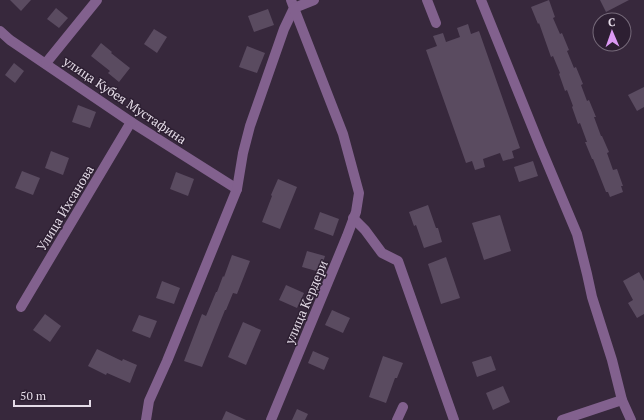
<svg xmlns="http://www.w3.org/2000/svg" width="644" height="420" viewBox="0 0 644 420" font-family="'PT Serif',serif">
<rect width="100%" height="100%" fill="#37283c"/>
<g fill="#5a4b60">
<path d="M10,0H31L21,11Z"/>
<path d="M549,0L555,17L553,18L560,34L562,33L569,50L567,51L574,68L576,67L583,84L581,85L587,101L589,100L596,117H594L601,136H602L609,152L607,153L613,170L617,169L623,186H621L623,192L610,197L608,192H606L593,159H592L585,142H587L580,123L578,124L572,107L573,106L567,90L565,91L559,74L560,73L553,56L551,57L539,23L538,24L531,7Z"/>
<path d="M600,0H629L606,12Z"/>
<path d="M56,8L68,18L59,28L47,19Z"/>
<path d="M268,9L274,25L254,32L248,16Z"/>
<path d="M468,24L471,34L479,31L520,148L512,151L514,158L503,161L500,153L483,159L485,167L475,170L472,161L466,163L426,50L437,46L433,36L443,33L446,42L460,37L457,28Z"/>
<path d="M154,29L167,37L157,53L144,44Z"/>
<path d="M101,43L112,52L111,53L130,68L119,82L108,73L110,71L91,56Z"/>
<path d="M247,46L265,53L257,73L239,67Z"/>
<path d="M14,63L24,71L15,83L5,75Z"/>
<path d="M644,87V107L637,111L628,95Z"/>
<path d="M78,105L96,112L90,128L72,122Z"/>
<path d="M51,151L69,158L63,175L45,168Z"/>
<path d="M533,161L538,176L519,182L514,167Z"/>
<path d="M22,171L40,178L33,195L15,188Z"/>
<path d="M176,172L194,179L188,196L170,189Z"/>
<path d="M278,179L297,187L280,229L262,222L272,196L271,195Z"/>
<path d="M428,205L436,228H438L442,242L424,248L416,225L414,226L409,212Z"/>
<path d="M320,212L339,219L333,236L314,229Z"/>
<path d="M500,215L511,251L484,260L472,223Z"/>
<path d="M307,251L325,256L320,272L302,267Z"/>
<path d="M232,255L250,261L237,294L233,293L226,310H225L202,367L184,361L202,314L206,316L216,292H217L223,276L224,277Z"/>
<path d="M446,257L460,298L441,304L428,264Z"/>
<path d="M639,272L644,281V314L637,318L628,303L633,300L623,281Z"/>
<path d="M162,281L180,288L174,304L156,298Z"/>
<path d="M286,285L304,293L297,308L279,300Z"/>
<path d="M332,310L350,318L343,333L325,325Z"/>
<path d="M45,314L61,326L50,342L33,330Z"/>
<path d="M139,315L157,321L150,338L132,331Z"/>
<path d="M243,322L261,330L246,365L228,357Z"/>
<path d="M97,349L122,361L123,359L137,365L130,383L107,373L106,375L88,366Z"/>
<path d="M313,351L329,358L324,370L308,363Z"/>
<path d="M383,356L403,363L397,378H395L386,403L369,397Z"/>
<path d="M491,356L496,370L477,377L472,362Z"/>
<path d="M503,386L510,402L493,410L486,393Z"/>
<path d="M297,409L308,414L305,420H292Z"/>
<path d="M226,411L246,420H222Z"/>
</g>
<g fill="none" stroke-linecap="round" stroke-linejoin="round">
<g stroke="#82618e" stroke-width="10">
<path d="M427,0L436,23"/>
<path d="M481,0L540,146L577,234L587,274L592,297L612,360L622,400L631,420"/>
<path d="M0,31L10,40L131,122L237,189"/>
<path d="M46,63L97,0"/>
<path d="M353,218L365,230L382,253L398,261L454,420"/>
<path d="M21,307L131,122"/>
<path d="M146,420L149,401L167,361L237,189L243,153L250,126L284,29L294,8L291,0"/>
<path d="M271,420L347,236L356,212L359,193L343,134L294,8L314,0"/>
<path d="M397,420L403,407"/>
<path d="M562,420L622,400"/>
</g>
</g>
<g text-anchor="middle" dominant-baseline="central" stroke-width="3" stroke-linejoin="round" paint-order="stroke">
<g font-size="13" fill="#e4dbe7" stroke="#2d1f32">
<text transform="translate(125 100) rotate(34)">улица Кубея Мустафина</text>
<text transform="translate(65 208) rotate(-59)">Улица Ихсанова</text>
<text transform="translate(306 302) rotate(-67)">улица Кердери</text>
</g>
</g>
<g transform="translate(612 32) rotate(358)"><circle r="19" fill="#2d1f32" stroke="#766a7a"/>
<path d="M0-3L7 15L0 10L-7 15Z" fill="#dc99f4"/>
<text y="-6" font-size="11" font-weight="bold" text-anchor="middle" fill="#e4dbe7">С</text>
</g>
<path d="M14 400v6h76v-6" fill="none" stroke="#e4dbe7" stroke-width="2"/>
<text x="20" y="400" font-size="12" fill="#e4dbe7" stroke="#2d1f32" stroke-width="3" paint-order="stroke">50 m</text>
</svg>
